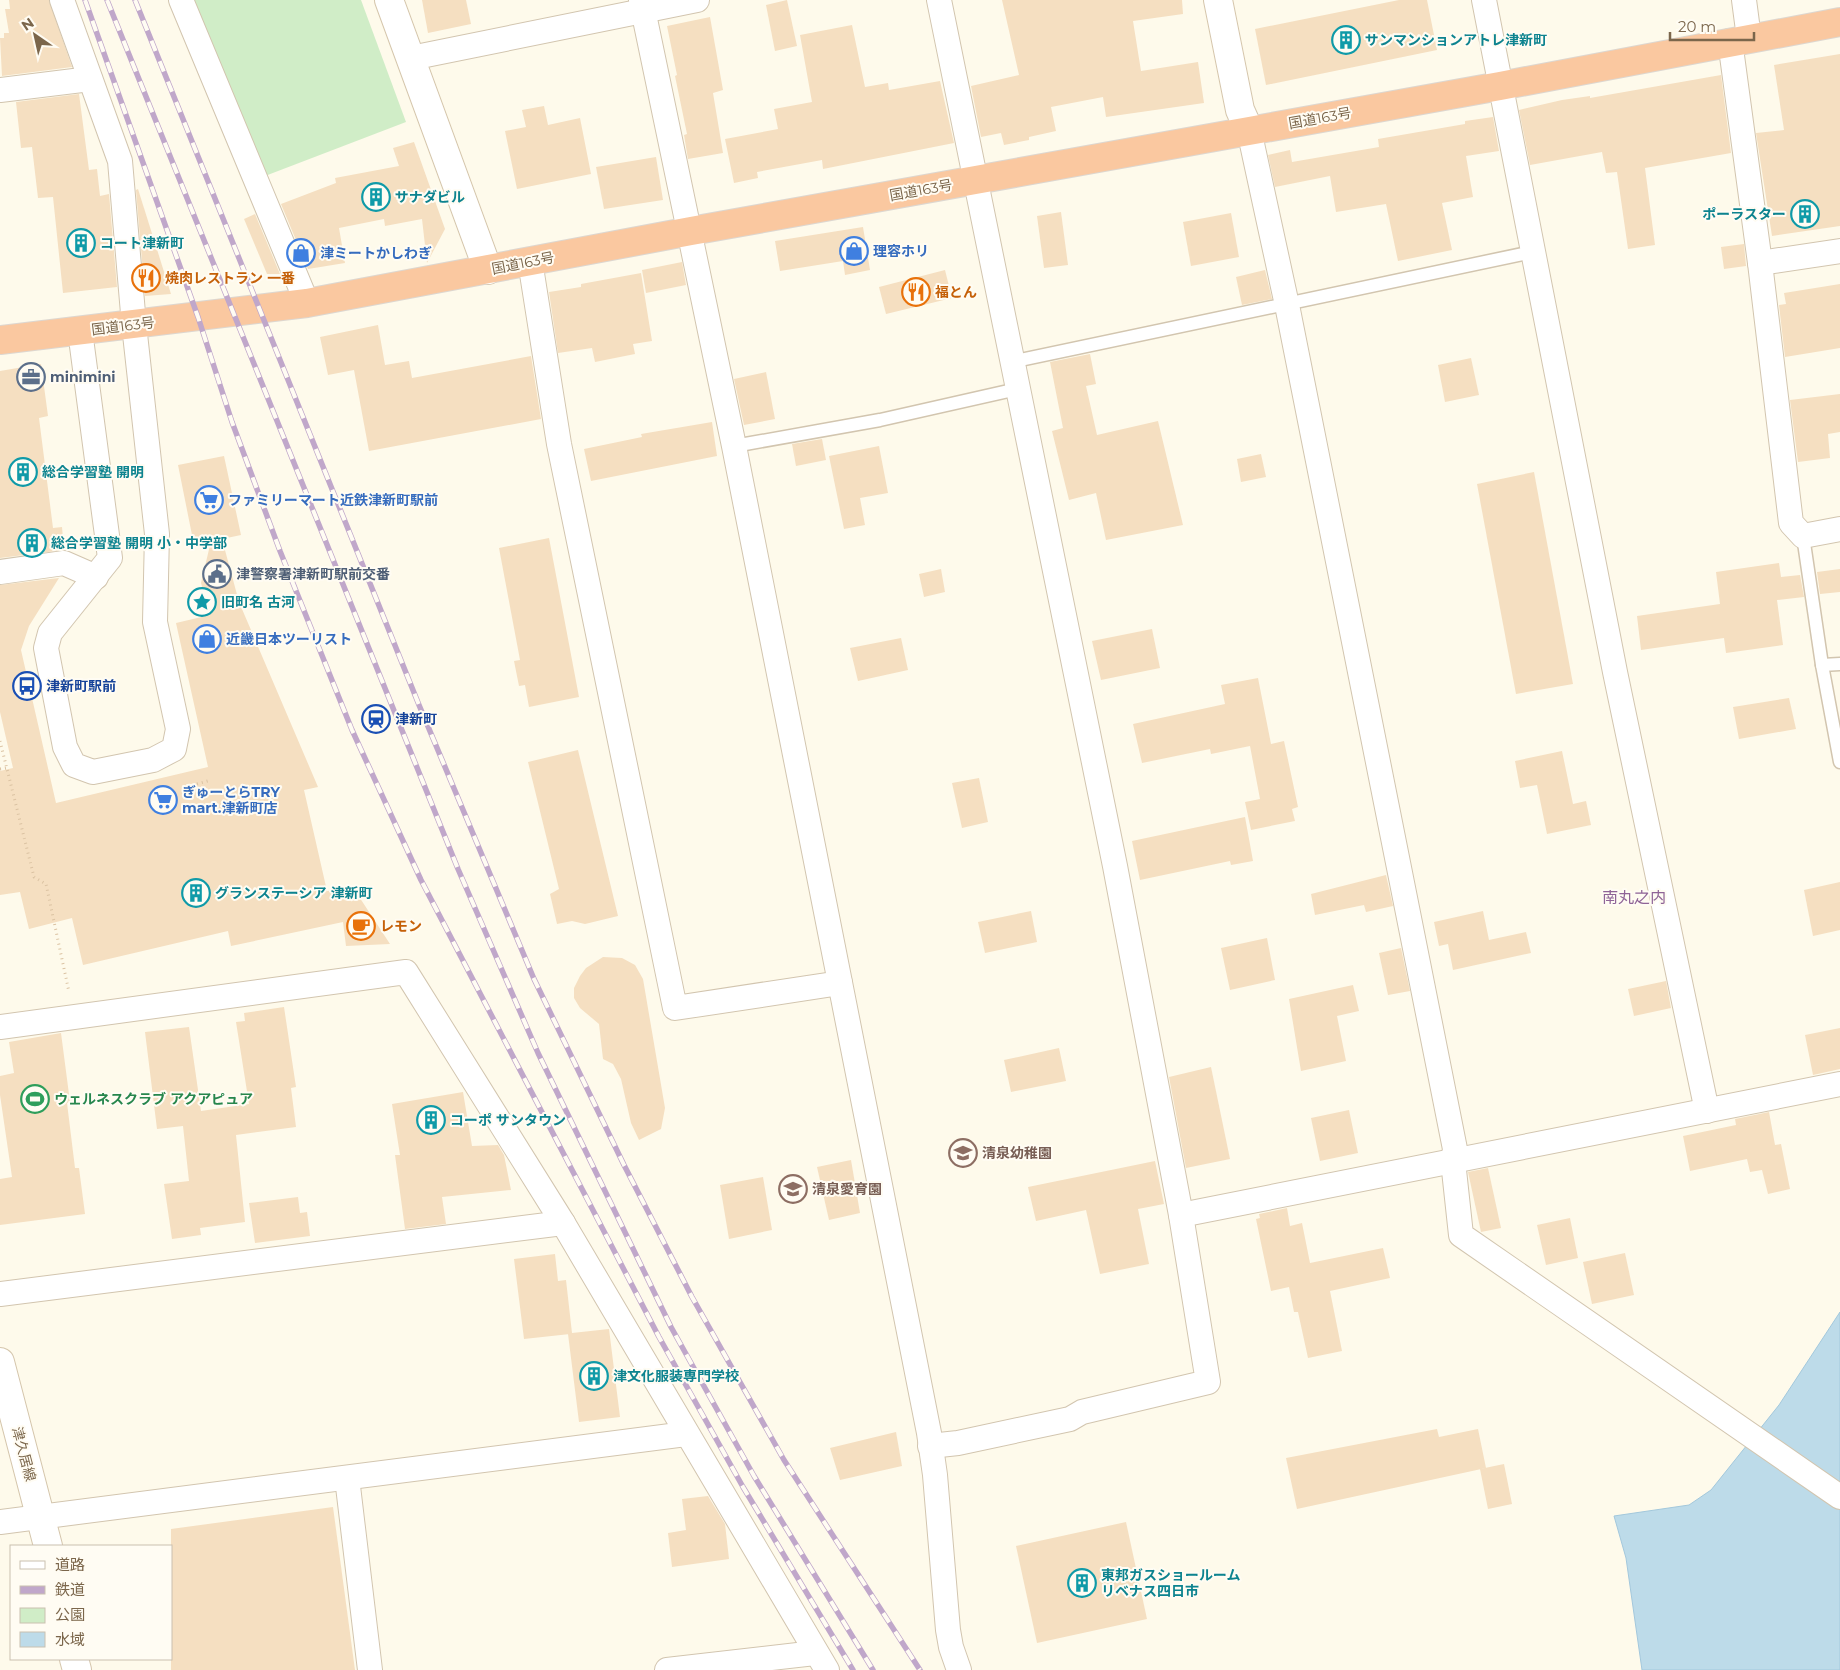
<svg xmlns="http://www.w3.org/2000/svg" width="1840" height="1670" viewBox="0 0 1840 1670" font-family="Montserrat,'Noto Sans JP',sans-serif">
<rect width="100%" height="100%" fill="#fefaeb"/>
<path fill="#d0edc7" d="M193,0H361L406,122L265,176Z"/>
<path fill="#bddbe9" stroke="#a3c8dc" d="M1840,1312V1670H1642L1626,1558L1614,1516L1689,1505L1711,1490L1779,1405Z"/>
<g fill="#f5dfc1">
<path d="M9,0H49L72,67L2,76L0,38H4V33H9L5,9H10Z"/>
<path d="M422,0H466L471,24L428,33Z"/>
<path d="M787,0L797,46L775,51L766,5Z"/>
<path d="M1002,0H1182L1183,14L1133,21L1141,71L1198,62L1204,103L1106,117L1103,97L1051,107L1056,131L1029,137V140L1004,145L1001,133L981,137L971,86L1019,75Z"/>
<path d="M1399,0H1427L1437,50L1266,85L1255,29Z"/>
<path d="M710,17L723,90L713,93L723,153L688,159L684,135L687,134L675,76L677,75L667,26Z"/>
<path d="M852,25L865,87L888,83L889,90L940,81L954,143L823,169L822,160L757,172L758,178L734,183L725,139L778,129L774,109L812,102L800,35Z"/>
<path d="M1840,54V226L1772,236L1756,133L1784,130L1774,65Z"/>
<path d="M1721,75L1731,153L1645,168L1655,245L1628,249L1617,172L1606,173L1602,152L1530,165L1519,110L1562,100L1590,96V98Z"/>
<path d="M79,94L89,170L97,169L100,196L109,194L117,287L63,293L53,197L38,198L32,147L21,148L16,102Z"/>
<path d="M544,106L548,125L580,118L591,174L517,189L505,131L526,127L522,110Z"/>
<path d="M1493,117L1499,151L1466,156L1473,197L1442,203L1452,250L1398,261L1386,204L1336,212L1330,176L1275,187L1268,155L1290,150L1292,162L1379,147L1378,139L1465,124V121Z"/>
<path d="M414,142L445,229L427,263L422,219L385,226L384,219L339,228L345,263L308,269L281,204L336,183L335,178L399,166L393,148Z"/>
<path d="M656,157L663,200L604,209L596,167Z"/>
<path d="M138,189L171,294L145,296L136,190Z"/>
<path d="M1061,212L1068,265L1044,268L1037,216Z"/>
<path d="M1231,213L1239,257L1191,266L1183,222Z"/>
<path d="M255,214L280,274H267L244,219Z"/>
<path d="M863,227L870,270L845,275L843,261L780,271L775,241Z"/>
<path d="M1744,244L1746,266L1724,269L1721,247Z"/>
<path d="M682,262L686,285L646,293L642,270Z"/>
<path d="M945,270L952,298L886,314L879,287Z"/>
<path d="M1265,270L1272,299L1242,305L1236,277Z"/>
<path d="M641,273L652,341L633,344L635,354L595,362L592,348L558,353L549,292L581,287V284Z"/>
<path d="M1840,284V348L1785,357L1779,305L1786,304L1784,293Z"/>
<path d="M378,325L385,365L409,361L412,378L531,356L541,419L369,451L354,370L328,375L320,337Z"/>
<path d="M1090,354L1096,384L1086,386L1097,435L1158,421L1183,525L1106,540L1096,493L1069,500L1052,431L1063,428L1050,362Z"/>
<path d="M1471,358L1479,395L1445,402L1438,365Z"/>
<path d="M41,364L48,416L39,418L53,528L62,527L64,550L0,558V371Z"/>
<path d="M766,372L775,419L744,425L734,379Z"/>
<path d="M1840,394V432L1828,434L1830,458L1798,462L1790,400Z"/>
<path d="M712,422L717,456L591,481L584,449L642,437L641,434Z"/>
<path d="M822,439L826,460L796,466L792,444Z"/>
<path d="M879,446L888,493L860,498L865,525L844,529L829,456Z"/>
<path d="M1261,454L1266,477L1241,482L1237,459Z"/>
<path d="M224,456L241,535L222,539L239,602L318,787L304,790L327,891L354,889L390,944L346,946L343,922L231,946L228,931L83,965L72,918L29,929L20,892L0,895V771L13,768L0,712V585L59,578L29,626L21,650L56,803L208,767L176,623L210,615L201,583L211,541L194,545L178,465Z"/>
<path d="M1534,472L1573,684L1516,694L1477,484Z"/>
<path d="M549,538L579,697L529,707L525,685L519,686L514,661L520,660L499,548Z"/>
<path d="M1779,563L1781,577L1800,575L1804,597L1777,600L1783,645L1726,653L1724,638L1641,650L1637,616L1720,604L1716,572Z"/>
<path d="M941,569L945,592L924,597L919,574Z"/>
<path d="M1840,569V592L1820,594L1817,572Z"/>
<path d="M1152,629L1160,668L1101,680L1092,641Z"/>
<path d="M901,638L908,670L858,681L850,648Z"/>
<path d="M1258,678L1271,744L1284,741L1298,807L1292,809L1295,821L1251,830L1245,802L1260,799L1250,746L1211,754L1210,749L1142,763L1133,724L1225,704L1221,685Z"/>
<path d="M1789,698L1796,729L1739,739L1733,707Z"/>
<path d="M578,750L618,916L585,924L572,921L557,924L550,894L559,889L528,762Z"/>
<path d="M1562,751L1573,804L1586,801L1591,825L1547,834L1537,785L1520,788L1515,761Z"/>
<path d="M979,778L988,822L962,828L952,783Z"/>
<path d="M1245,817L1253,861L1231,865L1230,861L1140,880L1132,841Z"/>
<path d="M1386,875L1393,906L1366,912L1364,905L1315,915L1311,894Z"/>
<path d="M1840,882V930L1813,936L1804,890Z"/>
<path d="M1031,911L1037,942L985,953L978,922Z"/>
<path d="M1483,911L1489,940L1526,932L1531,953L1453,970L1448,944L1439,946L1434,922Z"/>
<path d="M1267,938L1275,980L1230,990L1221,948Z"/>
<path d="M1401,948L1410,991L1388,995L1379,953Z"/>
<path d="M603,957L622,958L635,965L643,979L665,1108L661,1129L639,1140L631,1123L621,1079L613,1064L603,1059L599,1024L580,1008L574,998V988L580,976L586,968Z"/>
<path d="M1666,981L1671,1008L1634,1016L1628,989Z"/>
<path d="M1353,985L1359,1011L1337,1016L1346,1061L1301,1071L1289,999Z"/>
<path d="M284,1007L296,1087L291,1088L296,1127L236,1135L245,1222L200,1228L201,1235L172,1239L164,1184L189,1181L183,1126L157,1129L145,1032L189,1027L201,1111L249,1104L236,1022L245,1021L244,1013Z"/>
<path d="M1840,1028V1069L1813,1075L1805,1035Z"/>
<path d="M61,1033L70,1102L67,1103L75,1168H79L85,1214L0,1225V1179L12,1177L0,1095V1076L14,1073L9,1042Z"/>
<path d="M1059,1048L1066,1081L1011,1092L1004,1060Z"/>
<path d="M1211,1067L1230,1159L1186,1168L1169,1077Z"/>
<path d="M463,1092L472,1146L498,1145L504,1155L511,1190L442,1197L446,1224L405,1229L395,1155H400L392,1104Z"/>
<path d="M1349,1110L1358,1153L1320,1161L1311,1118Z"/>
<path d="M1769,1112L1775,1145L1781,1144L1790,1189L1768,1194L1762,1170L1750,1172L1747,1159L1690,1171L1683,1136L1736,1125L1735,1119Z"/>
<path d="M851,1160L860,1213L829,1220L817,1167Z"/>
<path d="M1155,1161L1164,1204L1138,1209L1149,1264L1100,1274L1086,1210L1036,1221L1028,1187Z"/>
<path d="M1488,1168L1501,1228L1481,1232L1468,1172Z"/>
<path d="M763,1177L772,1230L729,1239L720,1185Z"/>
<path d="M298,1197L300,1213L307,1212L310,1236L255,1243L249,1203Z"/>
<path d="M1287,1208L1290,1226L1302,1223L1310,1263L1383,1248L1390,1278L1330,1291L1342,1351L1308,1358L1298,1312H1294L1289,1287L1271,1291L1256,1219L1260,1218L1259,1214Z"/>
<path d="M1570,1218L1578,1258L1546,1265L1537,1225Z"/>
<path d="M1625,1253L1634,1295L1592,1304L1583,1262Z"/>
<path d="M555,1254L558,1281L566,1280L572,1333L609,1329L620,1417L579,1422L568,1334H570L524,1339L514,1259Z"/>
<path d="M1437,1429L1439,1437L1478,1429L1486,1468L1297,1509L1286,1458Z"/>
<path d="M896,1432L902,1466L840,1480L830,1448Z"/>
<path d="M1504,1464L1512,1504L1488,1509L1480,1469Z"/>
<path d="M708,1496L725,1524L729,1559L672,1567L668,1533L686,1530L682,1499Z"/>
<path d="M333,1507L355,1670H171V1529Z"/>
<path d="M1126,1522L1147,1619L1037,1643L1016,1546Z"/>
</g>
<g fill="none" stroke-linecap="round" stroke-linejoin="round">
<defs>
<g id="lane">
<path d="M1011,362L1532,252"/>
<path d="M734,446L880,420L1017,389"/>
<path d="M1803,536L1822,665L1840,762"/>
<path d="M1822,665L1840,664"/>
</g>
<g id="street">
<path d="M62,0L120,161L134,325L157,534L155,622L178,729L174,749L153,760L93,772L74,765L65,747L46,648L50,633L110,558L80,331"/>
<path d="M181,0L307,303"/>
<path d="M641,0L734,446L929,1433L935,1475L948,1630L951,1647L959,1670"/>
<path d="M1484,0L1615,672L1707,1111"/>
<path d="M1744,0L1749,38"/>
<path d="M1730,41L1760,263L1791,523L1803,536L1840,529"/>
<path d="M411,58L697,0"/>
<path d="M0,90L90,79"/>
<path d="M1249,130L1287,305L1455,1149L1453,1161L1461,1235L1840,1497"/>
<path d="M530,261L559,444L675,1008L840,983"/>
<path d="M1760,263L1840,251"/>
<path d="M0,572L64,563L96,577"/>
<path d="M0,1027L406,972L563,1223L827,1670"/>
<path d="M1181,1215L1840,1084"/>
<path d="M0,1294L563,1223"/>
<path d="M930,1446L958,1443L1070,1419L1082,1412L1208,1382L1181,1215L1115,866L939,0"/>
<path d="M347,1478L370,1670"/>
<path d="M0,1522L686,1434"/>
<path d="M667,1670L815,1653"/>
</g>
<g id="secondary">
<path d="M389,0L488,270"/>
<path d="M1218,0L1240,110L1249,130"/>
<path d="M0,1362L48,1546"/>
<path d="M74,1659L77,1670"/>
</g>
<path id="highway" d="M0,340L307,303L691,231L1500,86L1840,22"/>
</defs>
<use href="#lane" stroke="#d2c5af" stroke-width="15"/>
<use href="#street" stroke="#d2c5af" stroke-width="26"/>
<use href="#secondary" stroke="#d5c6ac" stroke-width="30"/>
<use href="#highway" stroke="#ddd7d0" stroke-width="30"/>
<g stroke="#dbc3a3" stroke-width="3" stroke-dasharray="1 4" stroke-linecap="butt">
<path d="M0,741L34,877L46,884L69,992"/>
<path d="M0,769L7,768"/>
<path d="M197,784L211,780"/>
</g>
<use href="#lane" stroke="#fff" stroke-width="12"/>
<use href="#street" stroke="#fff" stroke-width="24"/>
<use href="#secondary" stroke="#fff" stroke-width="28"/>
<use href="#highway" stroke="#fac8a0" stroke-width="28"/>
<defs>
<g id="rail">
<path d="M85,0L198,317L232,422L280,551L352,730L421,880L659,1337L743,1487L853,1670"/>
<path d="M107,0L458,869L538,1053L671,1327L754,1476L873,1670"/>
<path d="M135,0L419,705L534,979L624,1165L692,1297L784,1460L920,1670"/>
</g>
</defs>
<use href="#rail" stroke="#c0a7ca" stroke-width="5.5"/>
<use href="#rail" stroke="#fffcf3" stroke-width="4" stroke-dasharray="11" stroke-linecap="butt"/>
</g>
<defs>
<symbol id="building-ring" viewBox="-11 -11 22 22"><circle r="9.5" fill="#fffcf3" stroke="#0f9aa8" stroke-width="1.5"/><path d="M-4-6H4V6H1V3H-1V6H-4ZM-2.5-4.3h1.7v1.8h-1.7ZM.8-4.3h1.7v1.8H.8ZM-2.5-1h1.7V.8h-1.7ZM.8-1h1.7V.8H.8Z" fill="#0f9aa8"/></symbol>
<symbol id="shop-ring" viewBox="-11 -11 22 22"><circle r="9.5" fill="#fffcf3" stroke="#3f7fe0" stroke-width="1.5"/><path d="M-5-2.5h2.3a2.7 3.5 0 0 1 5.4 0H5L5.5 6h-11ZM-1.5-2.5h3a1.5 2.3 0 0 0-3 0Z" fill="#3f7fe0"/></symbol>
<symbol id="restaurant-ring" viewBox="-11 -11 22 22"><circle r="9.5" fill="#fffcf3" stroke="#e8710a" stroke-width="1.5"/><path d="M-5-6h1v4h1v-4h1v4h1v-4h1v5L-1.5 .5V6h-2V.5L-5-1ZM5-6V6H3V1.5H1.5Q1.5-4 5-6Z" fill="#e8710a"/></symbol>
<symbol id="office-ring" viewBox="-11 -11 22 22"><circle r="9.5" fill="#fffcf3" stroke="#5c6f8a" stroke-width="1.5"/><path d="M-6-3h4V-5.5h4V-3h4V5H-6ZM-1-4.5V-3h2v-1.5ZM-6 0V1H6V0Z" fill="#5c6f8a"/></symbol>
<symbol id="supermarket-ring" viewBox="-11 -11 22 22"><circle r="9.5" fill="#fffcf3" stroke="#3f7fe0" stroke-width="1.5"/><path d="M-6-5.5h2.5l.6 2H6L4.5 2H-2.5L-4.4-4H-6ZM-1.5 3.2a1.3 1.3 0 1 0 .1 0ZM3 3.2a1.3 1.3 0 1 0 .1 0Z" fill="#3f7fe0"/></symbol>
<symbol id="civic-ring" viewBox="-11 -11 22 22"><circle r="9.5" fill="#fffcf3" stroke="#5c6f8a" stroke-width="1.5"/><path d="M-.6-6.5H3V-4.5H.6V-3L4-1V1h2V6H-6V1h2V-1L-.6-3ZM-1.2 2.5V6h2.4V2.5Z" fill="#5c6f8a"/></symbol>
<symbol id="sight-ring" viewBox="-11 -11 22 22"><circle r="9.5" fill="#fffcf3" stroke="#0f9aa8" stroke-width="1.5"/><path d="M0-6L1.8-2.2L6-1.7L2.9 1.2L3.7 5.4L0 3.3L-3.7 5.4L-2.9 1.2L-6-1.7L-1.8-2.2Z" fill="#0f9aa8"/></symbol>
<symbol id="bus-ring" viewBox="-11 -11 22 22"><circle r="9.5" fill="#fffcf3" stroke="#1a4fb4" stroke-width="1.5"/><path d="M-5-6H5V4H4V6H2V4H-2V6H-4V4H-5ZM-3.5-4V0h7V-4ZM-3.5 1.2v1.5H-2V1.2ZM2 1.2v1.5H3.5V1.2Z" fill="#1a4fb4"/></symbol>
<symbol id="station-ring" viewBox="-11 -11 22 22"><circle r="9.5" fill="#fffcf3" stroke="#1a4fb4" stroke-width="1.5"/><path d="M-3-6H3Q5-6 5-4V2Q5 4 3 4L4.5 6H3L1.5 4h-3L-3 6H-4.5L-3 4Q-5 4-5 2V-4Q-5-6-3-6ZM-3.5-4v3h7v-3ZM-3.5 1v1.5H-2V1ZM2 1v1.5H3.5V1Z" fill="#1a4fb4"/></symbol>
<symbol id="cafe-ring" viewBox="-11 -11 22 22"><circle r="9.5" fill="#fffcf3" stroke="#e8710a" stroke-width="1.5"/><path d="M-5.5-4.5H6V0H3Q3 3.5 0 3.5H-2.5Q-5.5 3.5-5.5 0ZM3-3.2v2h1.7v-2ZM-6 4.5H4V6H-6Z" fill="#e8710a"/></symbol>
<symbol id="stadium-ring" viewBox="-11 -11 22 22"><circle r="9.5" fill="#fffcf3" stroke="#2e9e5b" stroke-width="1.5"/><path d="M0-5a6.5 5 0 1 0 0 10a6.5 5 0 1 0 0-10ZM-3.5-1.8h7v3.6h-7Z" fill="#2e9e5b"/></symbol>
<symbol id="school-ring" viewBox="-11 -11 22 22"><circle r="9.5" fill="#fffcf3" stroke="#8d6e63" stroke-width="1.5"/><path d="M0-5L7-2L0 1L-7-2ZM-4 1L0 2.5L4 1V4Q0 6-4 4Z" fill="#8d6e63"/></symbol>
</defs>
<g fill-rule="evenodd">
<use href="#building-ring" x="1330" y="24" width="32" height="32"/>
<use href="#building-ring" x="360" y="181" width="32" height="32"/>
<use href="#building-ring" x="1789" y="198" width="32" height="32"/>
<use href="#building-ring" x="65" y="227" width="32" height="32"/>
<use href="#shop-ring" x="838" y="235" width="32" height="32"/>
<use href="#shop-ring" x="285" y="237" width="32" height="32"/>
<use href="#restaurant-ring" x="130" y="262" width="32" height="32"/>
<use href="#restaurant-ring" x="900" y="276" width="32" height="32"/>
<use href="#office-ring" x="15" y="361" width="32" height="32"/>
<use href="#building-ring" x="7" y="456" width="32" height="32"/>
<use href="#supermarket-ring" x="193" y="484" width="32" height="32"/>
<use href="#building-ring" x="16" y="527" width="32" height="32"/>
<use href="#civic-ring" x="201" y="558" width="32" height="32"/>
<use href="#sight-ring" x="186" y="586" width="32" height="32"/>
<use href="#shop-ring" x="191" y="623" width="32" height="32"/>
<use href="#bus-ring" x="11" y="670" width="32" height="32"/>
<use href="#station-ring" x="360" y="703" width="32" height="32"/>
<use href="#supermarket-ring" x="147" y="784" width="32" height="32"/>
<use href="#building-ring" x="180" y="877" width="32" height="32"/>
<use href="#cafe-ring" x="345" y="910" width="32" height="32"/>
<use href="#stadium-ring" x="19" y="1083" width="32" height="32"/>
<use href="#building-ring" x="415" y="1104" width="32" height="32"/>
<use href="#school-ring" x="947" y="1137" width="32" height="32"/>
<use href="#school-ring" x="777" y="1173" width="32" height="32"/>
<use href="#building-ring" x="578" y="1360" width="32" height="32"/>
<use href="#building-ring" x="1066" y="1567" width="32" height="32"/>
</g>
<g text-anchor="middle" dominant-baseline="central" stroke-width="4" stroke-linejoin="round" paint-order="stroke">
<g font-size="14" font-weight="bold" fill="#0d838f" stroke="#fffcf3" text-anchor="start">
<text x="1365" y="40">サンマンションアトレ津新町</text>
<text x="395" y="197">サナダビル</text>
<text x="1786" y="214" text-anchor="end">ポーラスター</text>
<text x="100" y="243">コート津新町</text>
<text x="42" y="472">総合学習塾 開明</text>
<text x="51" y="543">総合学習塾 開明 小・中学部</text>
<text x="221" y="602">旧町名 古河</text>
<text x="215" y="893">グランステーシア 津新町</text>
<text x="450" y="1120">コーポ サンタウン</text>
<text x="613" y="1376">津文化服装専門学校</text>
<text x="1101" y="1575">東邦ガスショールーム<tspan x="1101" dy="16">リベナス四日市</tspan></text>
</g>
<g font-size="14" fill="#7b664b" stroke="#fffcf3">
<text transform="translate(1320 118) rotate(-10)">国道163号</text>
<text transform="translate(921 190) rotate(-10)">国道163号</text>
<text transform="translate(523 263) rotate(-11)">国道163号</text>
<text transform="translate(123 326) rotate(-7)">国道163号</text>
<text transform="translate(24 1454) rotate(75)">津久居線</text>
</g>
<g font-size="14" font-weight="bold" fill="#366cbe" stroke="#fffcf3" text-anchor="start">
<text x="873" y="251">理容ホリ</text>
<text x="320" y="253">津ミートかしわぎ</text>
<text x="228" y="500">ファミリーマート近鉄津新町駅前</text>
<text x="226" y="639">近畿日本ツーリスト</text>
<text x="182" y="792">ぎゅーとらTRY<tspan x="182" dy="16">mart.津新町店</tspan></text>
</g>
<g font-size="14" font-weight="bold" fill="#c56008" stroke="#fffcf3" text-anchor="start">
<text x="165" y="278">焼肉レストラン 一番</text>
<text x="935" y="292">福とん</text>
<text x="380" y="926">レモン</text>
</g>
<g font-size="14" font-weight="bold" fill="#4e5e75" stroke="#fffcf3" text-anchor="start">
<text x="50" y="377">minimini</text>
<text x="236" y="574">津警察署津新町駅前交番</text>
</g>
<g font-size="14" font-weight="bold" fill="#164399" stroke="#fffcf3" text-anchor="start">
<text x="46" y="686">津新町駅前</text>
<text x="395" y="719">津新町</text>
</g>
<g font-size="14" font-weight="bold" fill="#27864d" stroke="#fffcf3" text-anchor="start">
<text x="54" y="1099">ウェルネスクラブ アクアピュア</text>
</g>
<g font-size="14" font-weight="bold" fill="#785e54" stroke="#fffcf3" text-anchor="start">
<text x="982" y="1153">清泉幼稚園</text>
<text x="812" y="1189">清泉愛育園</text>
</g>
<g font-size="16" fill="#8f6497" stroke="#fffcf3">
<text x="1634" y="897">南丸之内</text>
</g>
</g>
<rect x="10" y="1545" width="162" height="115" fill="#fffcf3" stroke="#cac0b0"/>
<rect x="20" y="1561" width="25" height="8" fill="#ffffff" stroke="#cac0b0"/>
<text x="55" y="1570" font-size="15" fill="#7b664b">道路</text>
<rect x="20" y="1586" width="25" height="8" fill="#c0a7ca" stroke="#cac0b0"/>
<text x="55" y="1595" font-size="15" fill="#7b664b">鉄道</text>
<rect x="20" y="1608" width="25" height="15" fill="#d0edc7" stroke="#cac0b0"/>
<text x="55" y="1620" font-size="15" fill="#7b664b">公園</text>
<rect x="20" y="1632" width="25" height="15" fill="#bddbe9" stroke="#cac0b0"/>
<text x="55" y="1645" font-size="15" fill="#7b664b">水域</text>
<g transform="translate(35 35) rotate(326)" stroke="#fffcf3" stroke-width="4" paint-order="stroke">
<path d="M0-4L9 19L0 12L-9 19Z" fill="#7b664b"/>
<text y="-8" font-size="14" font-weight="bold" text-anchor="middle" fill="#7b664b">N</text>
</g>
<path d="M1670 32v8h84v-8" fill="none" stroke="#7b664b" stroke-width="2.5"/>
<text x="1678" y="32" font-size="15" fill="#7b664b" stroke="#fffcf3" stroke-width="4" paint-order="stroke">20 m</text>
</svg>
